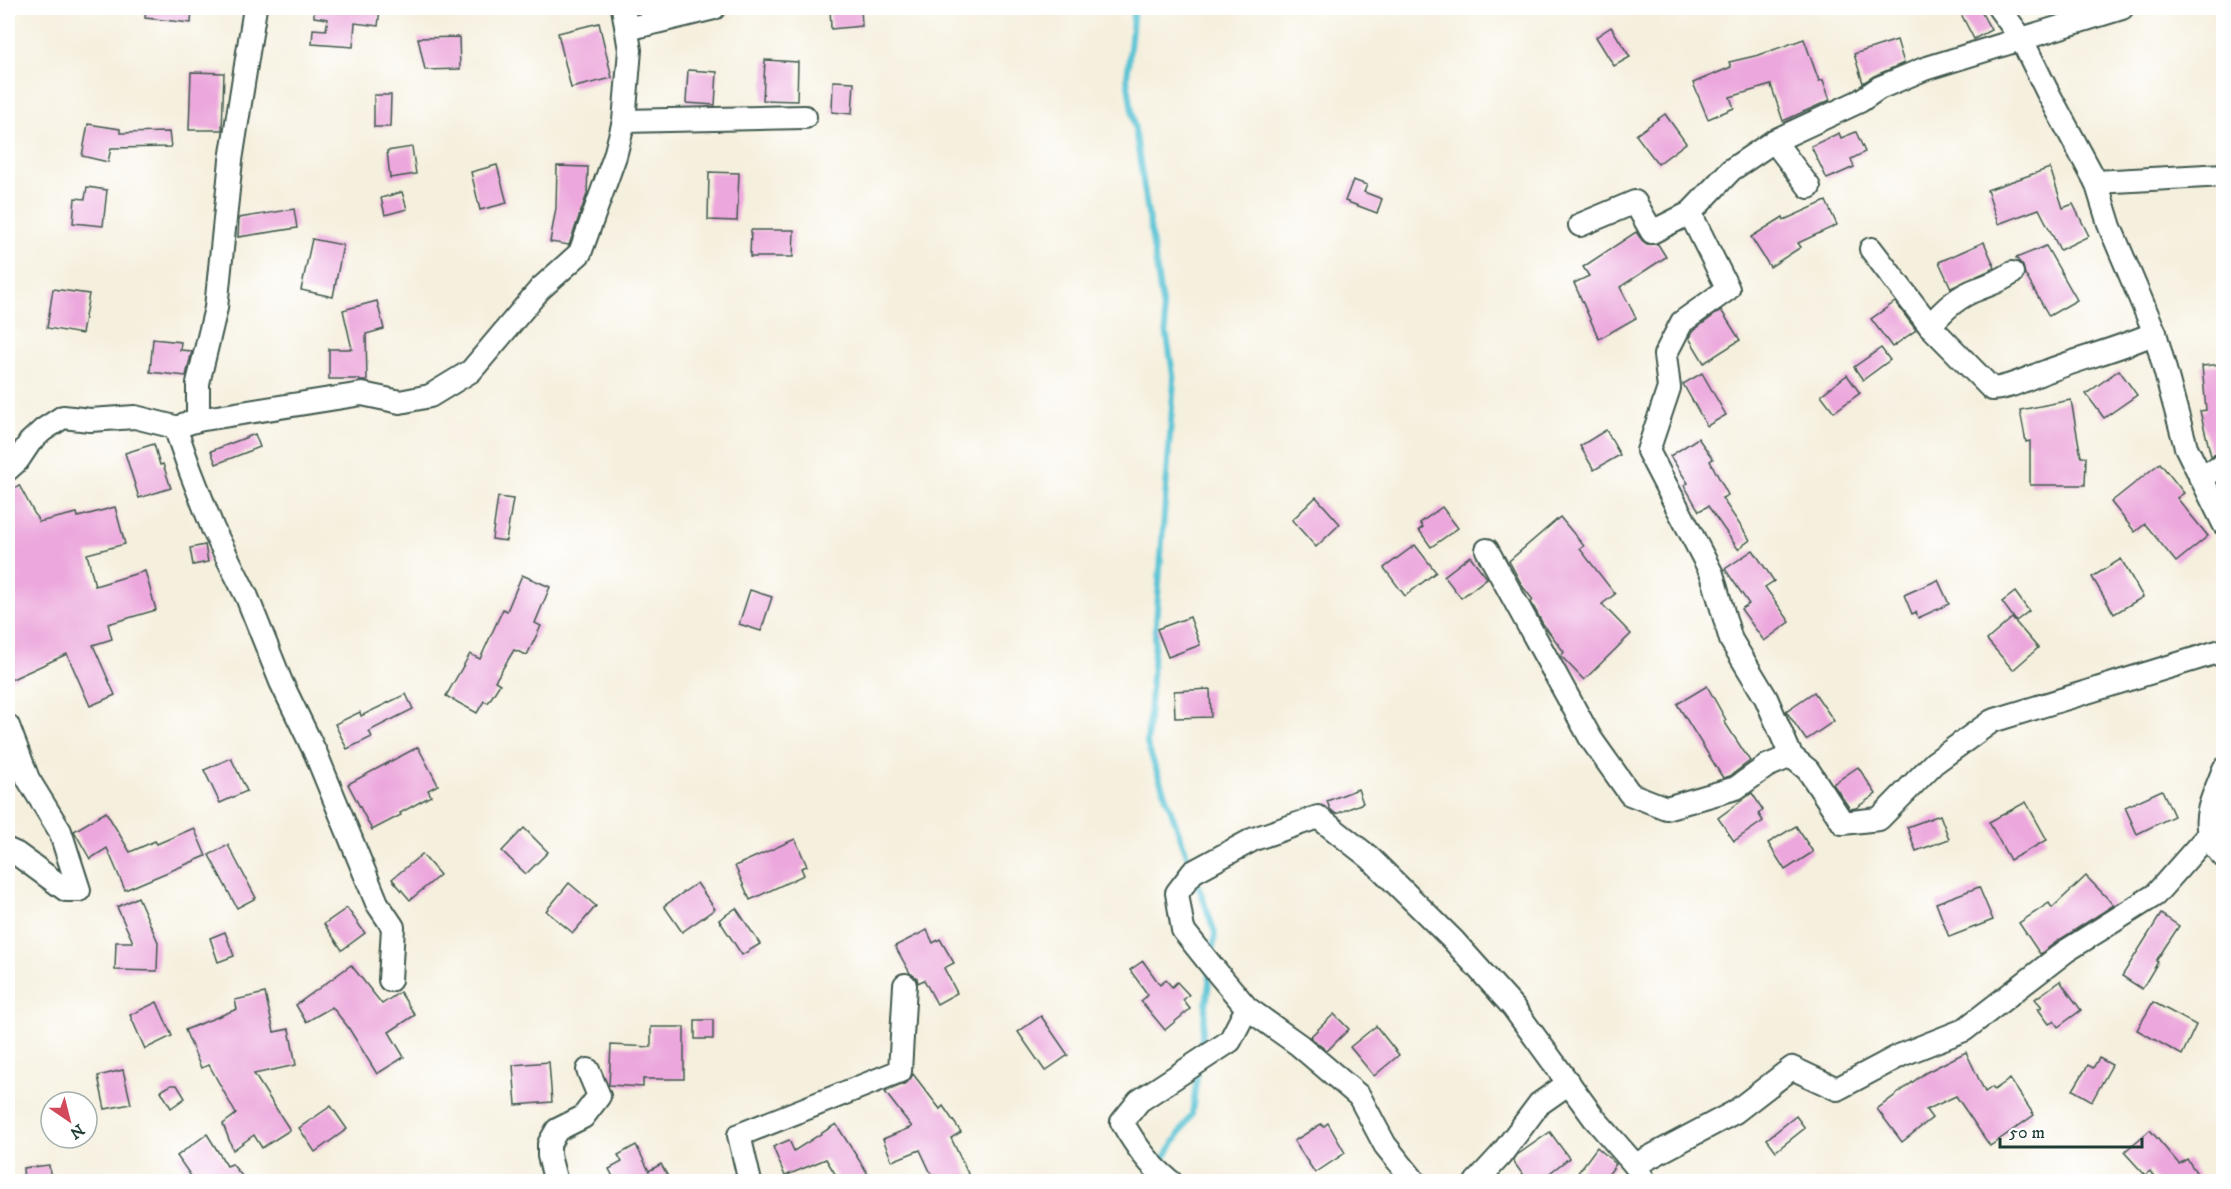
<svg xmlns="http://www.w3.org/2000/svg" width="2231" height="1189" viewBox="0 0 2231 1189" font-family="'IM FELL DW Pica',serif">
<rect width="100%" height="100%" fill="#fff"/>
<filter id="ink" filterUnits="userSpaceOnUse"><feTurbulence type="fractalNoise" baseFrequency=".0167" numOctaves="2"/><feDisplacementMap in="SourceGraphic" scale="12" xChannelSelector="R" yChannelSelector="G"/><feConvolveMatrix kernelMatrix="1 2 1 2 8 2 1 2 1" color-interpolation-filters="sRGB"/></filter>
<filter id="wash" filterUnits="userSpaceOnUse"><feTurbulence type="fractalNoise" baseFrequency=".008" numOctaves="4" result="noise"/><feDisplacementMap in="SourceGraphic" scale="24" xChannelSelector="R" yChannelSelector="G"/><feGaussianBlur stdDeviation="1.35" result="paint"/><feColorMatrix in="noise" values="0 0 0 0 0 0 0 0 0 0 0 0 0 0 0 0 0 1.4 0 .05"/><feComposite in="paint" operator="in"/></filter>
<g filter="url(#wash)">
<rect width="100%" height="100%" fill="#f5efdd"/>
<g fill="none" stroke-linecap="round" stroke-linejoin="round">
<g stroke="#59c3d4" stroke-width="6">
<path d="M1134,8L1127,78L1174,381L1147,744L1192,869"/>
<path d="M1196,879L1215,933L1212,955"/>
<path d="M1200,1053L1210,974"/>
<path d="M1159,1166L1192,1114L1198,1069"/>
</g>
</g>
<g id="blocks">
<g fill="#eca7dc">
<path d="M146,8H192L191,23L145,18Z"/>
<path d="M314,8H363L380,10L378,26L355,23L353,47L312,44L313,29L326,30L328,19L314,17Z"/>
<path d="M830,8H861L862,26L831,29Z"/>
<path d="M1958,8H1979L1991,30L1974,39Z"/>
<path d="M599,23L612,78L571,88L558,33Z"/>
<path d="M1611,27L1630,57L1614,66L1596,37Z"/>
<path d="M459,37L460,69L425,70L418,38Z"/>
<path d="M1804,39L1819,81L1823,80L1830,100L1783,121L1771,85L1730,97L1734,108L1708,119L1693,83L1731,67L1729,62L1759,55Z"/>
<path d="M1897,40L1904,63L1874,76L1863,83L1854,54Z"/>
<path d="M765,60L798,62L797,101L763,100Z"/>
<path d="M688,70L717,72L715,105L686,103Z"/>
<path d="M191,72L224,73L222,130H189Z"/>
<path d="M833,81L854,82L852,114L832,112Z"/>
<path d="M374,95H391L390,127H374Z"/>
<path d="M1665,114L1686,143L1658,164L1636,135Z"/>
<path d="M88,124L120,129V133L169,132L171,147L111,148L108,162L82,156Z"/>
<path d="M1856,132L1865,152L1851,159L1854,167L1827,179L1811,146L1839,133L1841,138Z"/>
<path d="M412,147L416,174L390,178L387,151Z"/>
<path d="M497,165L507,203L480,210L471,172Z"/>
<path d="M557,166L588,167L587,194L569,245L550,242L556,208Z"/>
<path d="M2050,168L2063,208L2073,204L2089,236L2060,250L2039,209L1998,224L1987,190Z"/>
<path d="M709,172L739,173L737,221L708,220Z"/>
<path d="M1353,180L1367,185L1364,192L1382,199L1377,213L1345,201Z"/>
<path d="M87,187L107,190L103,226L73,223L75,198L85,199Z"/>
<path d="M402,192L407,209L385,215L381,198Z"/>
<path d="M1826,201L1837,225L1798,243L1801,247L1770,267L1751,237L1783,217L1784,220Z"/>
<path d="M294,209L297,228L238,237L239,218Z"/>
<path d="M751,230H794L793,257H750Z"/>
<path d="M1636,232L1645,244H1658L1666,257L1620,287L1636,318L1599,339L1574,283L1589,276L1583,267Z"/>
<path d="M312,239L343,245L333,297L301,290Z"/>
<path d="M1984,242L1995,268L1951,288L1939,262Z"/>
<path d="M2046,246L2077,300L2049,316L2025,274L2023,266L2016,258Z"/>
<path d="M53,289L89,294L82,334L47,328Z"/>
<path d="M377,301L384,329L366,334L367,381H360L359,379H329V349H352L343,310Z"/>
<path d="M1895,302L1916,330L1892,347L1871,319Z"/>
<path d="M1721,310L1740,340L1704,363L1689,338L1693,331Z"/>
<path d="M153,339L181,342L180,350L192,351L186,376L150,372Z"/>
<path d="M1881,348L1890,360L1863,380L1854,367Z"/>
<path d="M2223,364V452L2211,456L2200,411L2206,410L2202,366Z"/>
<path d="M2119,370L2137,395L2104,418L2086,394Z"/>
<path d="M1702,373L1726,415L1707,426L1683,384Z"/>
<path d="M1847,375L1860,393L1834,412L1821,395Z"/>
<path d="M2071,400L2081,457H2086L2085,485H2030V441L2026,442L2020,410Z"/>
<path d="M1606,430L1620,455L1594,470L1580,446Z"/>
<path d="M255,434L260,447L216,464L211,451Z"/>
<path d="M1698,438L1713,459L1710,461L1728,495L1722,498L1750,540L1738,549L1708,506L1699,511L1684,485L1688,483L1670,456Z"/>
<path d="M154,444L160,465L163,464L171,488L139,498L125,453Z"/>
<path d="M2160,463L2184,493L2177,498L2208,536L2176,562L2145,524L2135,532L2111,502Z"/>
<path d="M19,485L39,522L77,513L78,517L115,507L125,544L87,554L95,586L145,571L156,610L108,624L112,639L93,645L115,695L90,706L67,654L8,681V492Z"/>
<path d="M498,497L513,499L506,541L492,539Z"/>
<path d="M1316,497L1340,524L1316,547L1292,520Z"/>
<path d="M1442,507L1458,528L1431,547L1419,530L1423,527L1420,523Z"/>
<path d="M1560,517L1584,546L1580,549L1615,594L1602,604L1631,634L1584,680L1561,656L1564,652L1543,624L1531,602L1533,600L1523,587L1509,561Z"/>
<path d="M205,545L208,562L193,565L190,548Z"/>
<path d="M1415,545L1436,572L1405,596L1384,568Z"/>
<path d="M1753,550L1774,581L1765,587L1790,622L1764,641L1741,609L1749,604L1725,569Z"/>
<path d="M1470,556L1487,578L1461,598L1444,576Z"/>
<path d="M2121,559L2143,597L2114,614L2092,577Z"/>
<path d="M522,575L550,587L535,623L541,626L527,655L514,650L495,681L500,684L488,703L484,701L477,713L446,696L470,654L480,659L503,609L507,611Z"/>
<path d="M1938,580L1949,604L1918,618L1916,612L1912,614L1904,595Z"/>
<path d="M750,590L772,597L761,631L739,624Z"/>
<path d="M2015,592L2029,611L2016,621L2002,602Z"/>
<path d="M1190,617L1200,645L1168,657L1157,629Z"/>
<path d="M2012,618L2038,648L2013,670L1987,640Z"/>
<path d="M1707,686L1726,720L1724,721L1750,761L1730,776L1723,778L1677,704Z"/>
<path d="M1210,689L1211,717L1175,718L1174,691Z"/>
<path d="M1814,692L1834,721L1806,740L1786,711Z"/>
<path d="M406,694L413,709L369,731L372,737L347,749L335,724L360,712L361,716Z"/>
<path d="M418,747L438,785L428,790L431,796L400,813L401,815L372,830L348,784Z"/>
<path d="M231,758L247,791L220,803L204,770Z"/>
<path d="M1858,767L1876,794L1856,808L1850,809L1833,784Z"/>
<path d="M1358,789L1363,803L1336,814L1330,809L1327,801Z"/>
<path d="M2162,790L2174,816L2137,834L2125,807Z"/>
<path d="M1752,793L1763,810L1758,813L1763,821L1734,841L1718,818Z"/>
<path d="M2026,802L2047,840L2010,860L1989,822Z"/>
<path d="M106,812L130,852L155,841L157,844L194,828L206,856L125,890L107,848L90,859L74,831Z"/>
<path d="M1940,815L1949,839L1916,851L1907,827Z"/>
<path d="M1796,826L1813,852L1785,870L1768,843Z"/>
<path d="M524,828L548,852L526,874L502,851Z"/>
<path d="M795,839L807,866L801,868L804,875L750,900L735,866Z"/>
<path d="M228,845L256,898L237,908L209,855Z"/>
<path d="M422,854L440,875L410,900L392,879Z"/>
<path d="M2086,876L2114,905L2059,940L2040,954L2019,923L2049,903L2052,908Z"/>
<path d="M569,883L596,906L573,933L546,911Z"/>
<path d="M697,883L715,909L682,932L664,906Z"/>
<path d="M1979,887L1993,920L1949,937L1936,903Z"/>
<path d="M138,897L158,942L157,971L115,970L116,942H133L117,907Z"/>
<path d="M347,908L365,933L342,950L324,924Z"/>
<path d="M736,908L760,944L742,955L719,920Z"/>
<path d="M2161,914L2179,926L2156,961L2158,962L2142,989L2122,976Z"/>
<path d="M927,930L933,943L940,939L954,963L944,968L957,993L937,1004L924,980L918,983L917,978L910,973L895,946Z"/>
<path d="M225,932L234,956L218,962L210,938Z"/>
<path d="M1143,961L1160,985L1166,980L1172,987L1177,982L1189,995L1183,1000L1190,1009L1165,1030L1141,1001L1148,995L1130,970Z"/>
<path d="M351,965L382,1004L400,992L415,1015L389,1032L404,1057L377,1074L348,1027L332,1007L306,1022L296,1005Z"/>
<path d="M2060,981L2081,1010L2058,1027L2054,1021L2049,1024L2038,1009L2042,1007L2035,999Z"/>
<path d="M265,993L274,1032L289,1029L296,1065L254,1074L290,1130L262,1148L254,1135L233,1150L223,1124L236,1114L209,1065L201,1068L185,1030L237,1009L235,1000Z"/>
<path d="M157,1002L172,1036L145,1049L130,1015Z"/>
<path d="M2153,1002L2196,1025L2182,1055L2137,1030Z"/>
<path d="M1334,1014L1349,1029L1327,1051L1310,1037Z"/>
<path d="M1041,1016L1068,1055L1045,1071L1018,1032Z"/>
<rect x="695" y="1020" width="18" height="19"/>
<path d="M1376,1026L1399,1055L1374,1076L1350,1047Z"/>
<path d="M651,1027H684V1079H643V1087L609,1085L611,1045L651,1047Z"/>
<path d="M1966,1052L1985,1092L1992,1087L1994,1090L2010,1079L2034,1115L1990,1146L1956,1096L1926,1110L1932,1118L1902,1142L1877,1109L1925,1073Z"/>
<path d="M2099,1058L2112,1065L2092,1101L2073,1090L2088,1065L2093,1068Z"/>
<path d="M549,1062L552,1102L516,1105L513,1065Z"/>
<path d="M123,1070L131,1104L105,1109L98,1076Z"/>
<path d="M913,1074L940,1109L943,1106L961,1132L951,1138L972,1182H935L920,1150L892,1161L883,1139L912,1127L885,1092L906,1083L910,1079Z"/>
<path d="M171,1085H177L185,1098L171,1108L161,1091Z"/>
<path d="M331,1106L347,1129L315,1152L299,1128Z"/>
<path d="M1796,1116L1805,1128L1776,1151L1767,1139Z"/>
<path d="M1328,1123L1345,1153L1315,1173L1294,1141L1321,1124L1323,1127Z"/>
<path d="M836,1124L868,1174L857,1182H840L826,1159L785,1176L773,1147L789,1140L794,1151Z"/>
<path d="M2150,1130L2179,1164L2187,1159L2203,1182H2157L2150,1171L2145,1175L2124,1152Z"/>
<path d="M1550,1132L1569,1158L1538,1182H1528L1513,1161L1517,1155Z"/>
<path d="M207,1134L227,1166L232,1164L247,1182H195L177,1156Z"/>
<path d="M636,1145L649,1171L661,1164L671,1182H616L609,1169L622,1162L618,1155Z"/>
<path d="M1597,1147L1616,1164L1603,1182H1571Z"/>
<path d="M49,1165L51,1182H24L23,1168Z"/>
</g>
</g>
</g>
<g filter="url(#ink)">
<use href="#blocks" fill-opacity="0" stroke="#3f584d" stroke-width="1.5"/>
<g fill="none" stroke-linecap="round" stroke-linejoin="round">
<defs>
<g id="street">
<path d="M1999,8L2021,38L2047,91L2096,182L2110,227L2155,333L2186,447L2224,524"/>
<path d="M627,29L714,8"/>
<path d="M624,121L805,117"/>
<path d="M1774,141L1809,187"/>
<path d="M2096,182L2224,175"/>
<path d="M1690,213L1728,289L1682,322L1665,355L1669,388L1648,451L1712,574L1731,640L1766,698L1791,756"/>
<path d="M1580,225L1635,202L1652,232L1690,213L1731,170L1774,141L1860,101L1879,88L1924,69L2122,8"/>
<path d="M1871,249L1930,326L1992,389C2011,388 2027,378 2045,372C2081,358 2119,349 2155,333"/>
<path d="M1930,326C1943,310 1958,296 1978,289C1991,284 2001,281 2012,273"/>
<path d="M198,420L362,394L400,402L430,396L471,371L540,289L580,253L615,156L624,121L630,50L623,8"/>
<path d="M185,424L198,420V383L216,308L231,160L255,8"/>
<path d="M8,469L18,460L30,442L43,430L63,417L90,420L135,417L175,427L190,470L213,529L247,597L281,682L316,754L377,903L393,927L390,980"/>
<path d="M2200,477L2224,465"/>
<path d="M1487,550L1591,739L1630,794L1666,808L1736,788L1767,766L1791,756L1808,770L1843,823L1879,819L1934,763L1992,721L2224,650"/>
<path d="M8,726L28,779L60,831L79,890H66L17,854L8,850"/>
<path d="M2224,769C2212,802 2194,828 2224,857"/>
<path d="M556,1182L549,1156V1144L557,1130L583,1117L599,1096L588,1070"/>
<path d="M750,1182L739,1135L900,1071L905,985"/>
<path d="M1171,1182C1149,1165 1136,1146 1122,1122L1139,1101L1230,1041L1247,1008"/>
<path d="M1415,1182L1385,1145L1359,1096L1299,1045L1247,1008L1211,965L1183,930L1177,893L1193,872L1254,839L1318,817L1369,857L1453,940L1513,1007L1594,1118L1635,1165"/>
<path d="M1476,1182L1500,1156L1539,1104L1569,1083"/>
<path d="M1645,1182L1635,1165L1735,1112L1792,1068L1837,1089L1901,1055L1964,1030L2066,951L2155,895L2209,834"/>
</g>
</defs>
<use href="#street" stroke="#3f584d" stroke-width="26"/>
<use href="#street" stroke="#fff" stroke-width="22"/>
</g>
</g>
<rect width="2231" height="1189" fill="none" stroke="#fff" stroke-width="30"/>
<g transform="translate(69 1120) rotate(145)"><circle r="28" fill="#ffffff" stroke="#a5b1ae" stroke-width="1.5"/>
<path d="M0-4.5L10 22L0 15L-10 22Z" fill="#d1495b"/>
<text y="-9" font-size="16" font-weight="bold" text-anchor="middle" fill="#1f3d34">N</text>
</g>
<path d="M2000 1138v9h142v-9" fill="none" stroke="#1f3d34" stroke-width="3"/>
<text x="2009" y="1138" font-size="18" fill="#1f3d34" stroke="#ffffff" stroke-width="4.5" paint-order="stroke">50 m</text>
</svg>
